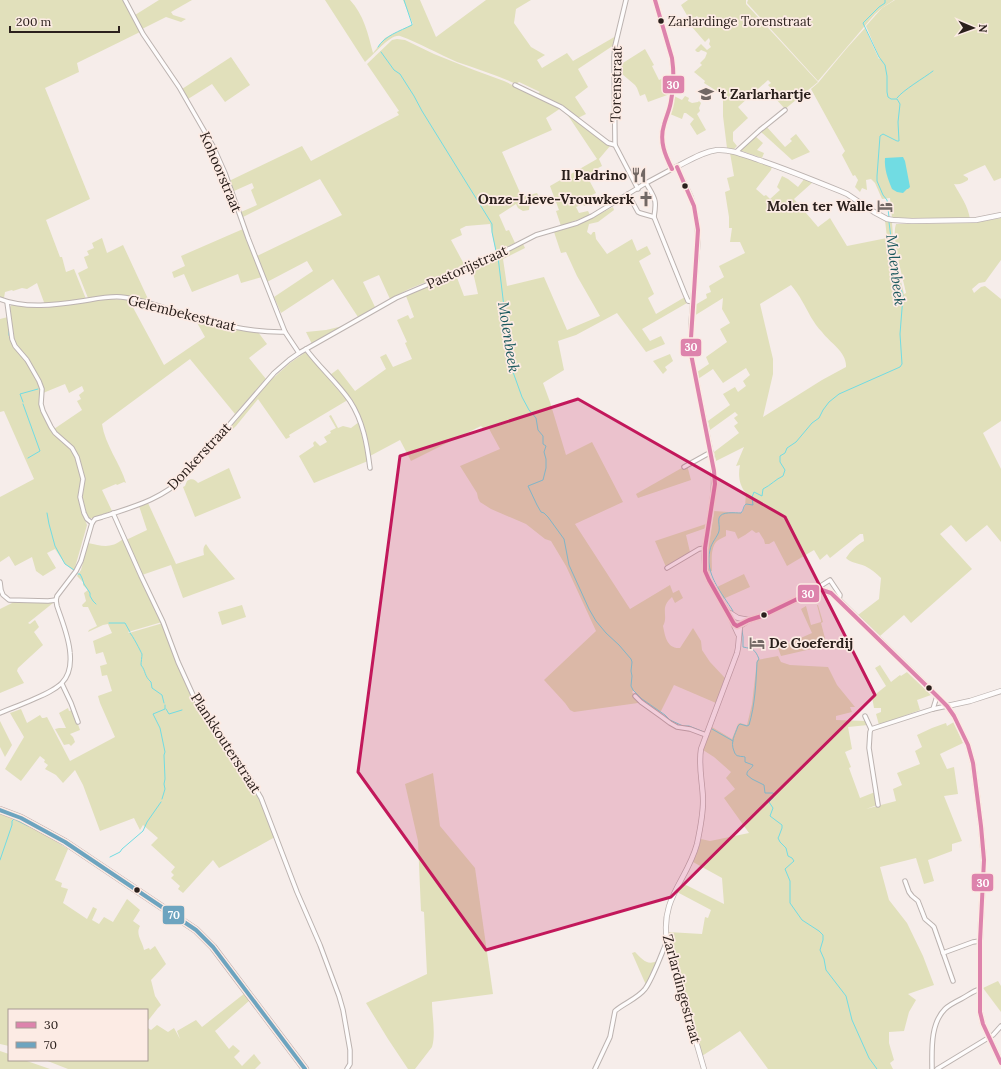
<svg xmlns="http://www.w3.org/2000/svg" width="1001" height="1069" viewBox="0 0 1001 1069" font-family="Lora,serif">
<rect width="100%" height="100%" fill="#f6edea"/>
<g fill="#e1e0bb" fill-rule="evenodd">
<path d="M0,0H123L140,32L77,63L79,72L45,88L90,199L46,220L60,257H62L66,272L74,269L86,299L45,305L37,283L27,289L22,288L13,291L12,290L5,292L4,298L0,297Z"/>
<path d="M159,0H192L171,12L173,15L186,19L181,22L166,17L142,29L135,15Z"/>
<path d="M325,0H350C364,15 368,34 373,53L385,38L413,24L403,0H420L436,37L486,0H531L516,9L514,23L531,47L545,55L537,60L542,68L567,53L573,61L616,36L614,45L578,69L588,87L575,97L586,114L578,118L562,106L537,94L540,92L519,82L516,84C497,75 477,69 457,62C438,54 420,43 400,36C390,34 374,55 365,62Z"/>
<path d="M688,0H746V4L818,82L785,109L776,99L779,97L768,85L771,83L768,80L738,107L748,118L733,132V141L737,146L734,149L727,148L723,116V95L704,83L705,81L694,72L702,65L700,63L705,58L707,53L706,52L701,50L699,52H697L695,50L701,44L707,50L711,47L709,44L710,41L709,38L705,42L692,27L700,20L697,16L685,25L682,22L688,17L681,5Z"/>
<path d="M748,0H894L882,8L875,14L818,81L747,3Z"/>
<path d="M895,0H1001V178L994,181L985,165L963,175L968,178V180C963,183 960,185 954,184C960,195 968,206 970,219H906L892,218L890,198L882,199L875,183L871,179L866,180L867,190L862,188L860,192L855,187L858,180L855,175L853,176L842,155L845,151L811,89L818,83L847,48L865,28L878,57L879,59H880L866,26L882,8Z"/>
<path d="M397,39L405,40L434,54L474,70L504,81L561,108L546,118L552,130L502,152L522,197L537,193L539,197L530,202L529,210L523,211L518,208L516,204L499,215L506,231L509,230L515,243L496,252L490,224L466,226L460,229L462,235L451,240L465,266L409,289L390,299L379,275L363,282L375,307L358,317L333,279L281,313L274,297L313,271L307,261L267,282L257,256L342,215L320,179L243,217L241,212L257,205L251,190L254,188L252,183L234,191L229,181L302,146L311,161L399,115L397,112L399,111L367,64L392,40Z"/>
<path d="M645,49L654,65L652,66L659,80L670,75V94L648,102L645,94L640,96L637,88L635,85L615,68Z"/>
<path d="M231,57L250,85L225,102L212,84L188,99L182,89Z"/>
<path d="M674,96L682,100L685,96L689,98L688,101L692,103L698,102L699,101L701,103L699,108L700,111L697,114L706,130L697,135L690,124L694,119L686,113H684L682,119L670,114Z"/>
<path d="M565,111L610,146L599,159L602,166L598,168L601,173L589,180L596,193L590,196V198L584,200L586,205L584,206L583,204L576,207L579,213L588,211L590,215L561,226L556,211L559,210L550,186L597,159Z"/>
<path d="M766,126L785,147L792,141L790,139L796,134L810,152L792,160L760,131Z"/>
<path d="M755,136L763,143L757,150L764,153L762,158L739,150Z"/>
<path d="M730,153L772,166L771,170L756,189L764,196L766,195L770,199L780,190L777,187L782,176L788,179L798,187L805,178L813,182L794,199L818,227L830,218L847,246L887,238L885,220L892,222L894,252L904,294L906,293C903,278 891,238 896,224L973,223L1001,218V260L985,282L979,283L972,289L974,293L981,287L985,286L1001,299V421L983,433L1001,469V542L987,525L966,542L951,525L940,534L972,569L911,623L904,615L880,636L858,615L879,599L881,578C876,573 871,569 865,566C858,563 851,563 846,558C851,550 857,545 864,541L863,534H860L830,558L827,554L820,560L814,550L787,566L774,541L769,544H765L764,540L759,532L756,533L752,530L745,535L738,539L735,532L726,530V536C723,538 719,539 717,541C710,548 712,562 712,571L708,572V549L714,511L742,513L745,506L746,493C739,485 738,475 740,465L736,466L744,447L716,461L714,452L739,433L734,426L738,423L734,418L738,415L735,412L710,430L708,421L730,405L723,394L735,387L738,392L746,386L743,381L750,375L746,368L723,383L713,369L698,379L697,372L709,364L706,357L727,342L720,329L730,323L722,309L723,298L694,316L695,305L707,298L706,294L711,292L709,286L724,277L719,266L745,253L740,242H730L732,228H729V217L725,192L730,190L727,178L734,176ZM791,285C795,290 799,295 802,301C808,311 813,323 822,332C830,343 847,352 846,367L822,380L763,417L773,374V359L760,304Z"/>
<path d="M613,207L614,210L598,222L589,224L587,232L591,235L593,232H595L596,239L607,254L632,239L637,251L647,246L651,254L639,261L654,294L648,298L656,314L685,297L687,303L642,329L650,341L661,336L665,344L646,352L617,313L576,335L558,341L564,370L543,383L550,402L566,455L592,442L623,502L575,524L630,609L670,585L673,593L679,590L683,598L675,603L672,597C659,608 669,615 663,626C665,636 667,649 680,648L693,628L701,641L702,650L710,662L725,678L716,703L674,685L660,713C651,707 637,701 634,690L632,692L638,700V703L574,712L570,710L565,703L544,680L596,631L566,566L551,541L545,539L526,524L491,509L480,502L478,498L477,493L460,466L500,449L488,427L484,429L481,426L411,461L400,440L370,456C365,417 355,404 330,375L338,369L355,391L386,369L380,357L386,354L393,367L412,359L405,343L407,342L397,320L408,315L410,319L414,317L406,296L456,275L464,296L478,294L472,268L523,244L525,248L503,259L507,286L544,277L567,330L600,316L577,276L566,252L561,253L554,232L578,225Z"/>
<path d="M243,229L262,277L241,283L238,274L192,292L184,274L174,278L172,272L185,266L181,256Z"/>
<path d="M102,238L107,253L123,245L149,301L129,296L88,298L78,273L88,268L84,257L89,255L87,251L94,248L92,243Z"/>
<path d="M110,299L129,300L164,365L205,337L195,319L226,327L258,332L267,344L249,358L266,379L235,414L190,359L102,424C105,445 120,463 126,483L124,482L117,485L116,484L102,490L112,511L93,518H89C80,509 83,496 84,484C84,478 83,472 82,467H79L81,478L79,498L80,507L87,525L74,571L65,564L55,549L47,553L56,568L43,576L36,571L32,557L15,566L9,556L0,562V497L34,479L4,411L0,412V319L8,317L9,337L12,343L28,365L40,387V403L50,428L69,443L54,429L82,410L77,401L81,399L79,395L84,391L82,386L69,393L65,384L43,393C43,381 35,369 28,359C23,353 15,347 13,339C10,331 10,315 10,307L12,304L44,308Z"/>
<path d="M343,326L312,344L306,332L326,330Z"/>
<path d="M306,352L346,399V401L289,435L290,437L286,439L258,399L236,426L212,449L271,380L290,363Z"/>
<path d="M670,354L673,361L665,367L667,370L663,374L653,361Z"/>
<path d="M331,415L338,428L343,426L351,428L359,422L365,439L368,461L314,483L299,456L314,446L313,443L315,441L320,446L327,442L324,437L331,433L330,431L336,428L329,416Z"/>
<path d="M687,465L691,480L638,498L636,494Z"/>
<path d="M229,468L241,498L195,517L183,487L185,486L187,481C191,478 195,479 198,483Z"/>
<path d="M148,503L176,564L204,555C203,550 203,547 206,544L210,550L235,579L183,598L171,565L142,575L126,540L147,530L139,506Z"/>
<path d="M706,524V528L686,535L690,552L666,567L655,541Z"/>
<path d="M123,539L162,622L128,632L129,633L163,623L186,683L243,770L260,799L275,837L219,868L213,860L183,893L178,889L180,886L171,878L174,875L171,872L175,867L151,845L158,838L143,825L140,830L134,818L100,831L83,785L75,770L63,783L56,775L45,769L48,765L44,762L45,760L40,756L21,781L5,769L24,737L10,713L21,709L27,723L40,715L42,718H44L47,717L70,761L115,737L100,703L98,696L112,691L107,675L102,676L100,666L107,664L103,652L96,654L93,641L112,633L108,624L103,625L88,632L89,630L97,626L88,607H83L82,605L86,601L84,593L88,590L83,585V582L77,576L81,570L88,543C102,546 111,549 123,539Z"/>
<path d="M744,574L750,587L723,599L715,588Z"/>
<path d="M16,601L53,603L28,623L30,624L35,620L39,627L34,632L43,645L18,668L17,671L24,683L0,693V609Z"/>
<path d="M242,605L246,617L222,625L218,612Z"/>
<path d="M817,605H818L823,622L821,623L827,646L820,647L781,656L778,648L812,633L801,609L806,606L811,625L821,622V620Z"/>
<path d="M778,656L781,662L790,665L828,667L837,685L855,707H850L852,712L836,716V720L866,721L868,725L848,727L852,749L845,752L851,767L849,768L860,798L875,792L877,805L866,809L896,801L893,789L902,785L897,773L920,764L915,751L922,747L917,735L932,728L946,723L947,726L954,722L963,743L940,754L947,769L954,767L958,794L944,796L962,841L952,844V851L928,860L934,881L924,884L916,858L880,867L889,900L907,923L923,956L934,985L908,994L916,1000L909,1012L904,1031L889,1032V1043L894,1060L890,1063L893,1069H768L740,1031L702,1056L668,932L702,934L705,917L708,918L711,910L677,892L682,883L724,904L722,878L693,862L698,850L701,839L710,841L749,833L724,798L735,789L726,778L731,772L714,757L703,750L712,727L732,739L738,724L740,723L747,725L752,704L757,660Z"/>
<path d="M880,665L891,682L900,675L901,676L907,672L931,695L917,700L920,710L879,725L876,714L881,712V708H874L872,697L886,686L875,668Z"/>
<path d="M68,708L69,711L73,710L80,730L70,734L73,737L75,742L71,746L69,744L64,745L55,729L59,728H66L59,713Z"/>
<path d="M0,721L12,745L5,757L0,747Z"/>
<path d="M433,773L440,826L475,868L493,994L432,1002C432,1016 436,1034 432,1047L415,1069H408L388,1039L366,1003L427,974L424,912L421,911L418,841L405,784Z"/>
<path d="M0,814C25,822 46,835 68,849L55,880L62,883L61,887L68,889L63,903L87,919L93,907L97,909L92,920L99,924L104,917L113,922L127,899L140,910L133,921L140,926C135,935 143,942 144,950L149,948L150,950L155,946L166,964L151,980L155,996L161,1005L158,1008L147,1022V1010H9V1046L0,1044Z"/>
<path d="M635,952C642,959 647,966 657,961L646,985L632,953Z"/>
<path d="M998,981L1001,986V1012L983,988Z"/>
<path d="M245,993L250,1000L215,1031L229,1049L233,1045L240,1051L234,1057L242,1066L254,1054L261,1063L255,1069H68L45,1060H147L148,1028L151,1030L157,1025L168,1032L174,1028L180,1039L177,1031L196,1020L202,1027Z"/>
<path d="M0,1051L9,1054V1060H24L50,1069H0Z"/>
</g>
<path fill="#71dce3" d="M903,157L905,161L910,187L908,189H907L903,193L897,192L892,189C888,179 884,169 885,158Z"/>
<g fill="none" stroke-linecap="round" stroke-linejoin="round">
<g stroke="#71dce3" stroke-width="1">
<path d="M885,0V3L879,7L863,23L879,57L885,65L887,76V92L888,97L891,99H897L900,104L898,122L899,141H897L883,134L880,136L877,176V181L883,195L887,200L889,217"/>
<path d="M378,47C384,36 400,31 412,25V24L404,0"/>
<path d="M381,52L394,70L400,74L414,96L422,111L492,224V232L496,251"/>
<path d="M897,98C903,90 924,78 933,71"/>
<path d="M498,257L510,357L513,372L522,397L529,410L536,418L538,430L543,436V444L546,446L544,452L546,459V468L543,480L528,486L537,505L541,512L544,513L548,517L564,539L569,565L589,609L596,621L606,633L619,645L631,659L632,662L631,671L632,676L631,686L633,690L642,699L665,715L670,720L683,726H689L704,732"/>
<path d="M9,329V335L11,341"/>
<path d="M23,402L20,394L38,389"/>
<path d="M23,404L40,451L28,458"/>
<path d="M47,513L49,524L55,546L65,564L74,570"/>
<path d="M78,574H80L82,578L84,584L90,593V596L93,601L96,604"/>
<path d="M733,611C722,593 704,574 710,550C711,543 718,536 719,531C720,527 718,522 719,518C721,511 735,513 741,513C744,510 743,506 746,504L753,505L752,497L754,492L762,496L763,489C771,485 776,479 783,476L785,470L780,462V456L785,453L787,448L796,442L812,423L819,418L823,410L829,402L839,394L900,367L902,364L900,334L903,296L894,262L889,222"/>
<path d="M109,623H125L130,632"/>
<path d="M742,630L743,637V647C753,649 755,649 759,659L757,662C756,683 755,705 749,725L747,726L740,724L738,726C735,735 730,742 734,751C735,754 736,756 739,756C741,757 743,756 745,757V762L753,765C752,769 746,770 747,775L752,779L764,785L765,793H773L774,794L773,798L769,802L773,808L770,816L782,825V828L779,836L778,838L780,842L786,848L788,856L792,858L794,861L785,869L790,881V903L802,920L819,931L823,935V940L820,950L824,959L826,970L846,996L852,1020L869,1058L877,1069"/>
<path d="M130,633C132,634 141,652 142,654C142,657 141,662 141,665C146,671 144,676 151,682L152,688L162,695L164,703"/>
<path d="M166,709L169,714L182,710"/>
<path d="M712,729L733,741"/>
<path d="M162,799L165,789L164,784L165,779L164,755L165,752L160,728L153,714L165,709V705"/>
<path d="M30,826L35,829"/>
<path d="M110,857L120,852L122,849L143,831L147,822L161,802"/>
<path d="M0,860L12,825V821L14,819L28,826"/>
</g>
<defs>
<g id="minor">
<path d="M125,0L143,34L179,87L213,146L225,173L248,238L285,332L299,353"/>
<path d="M515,85L561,107L608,143L615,145L638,189"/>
<path d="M615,145L614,57L615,46L626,0"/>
<path d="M736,152L760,130L785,110"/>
<path d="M677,167L691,197L694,206L697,222L698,242L691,324V354L712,458C716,484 712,503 708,528C706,542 702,558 706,571C709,585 721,600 728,612"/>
<path d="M646,183C655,199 657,199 654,217L685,294L688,301L693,302"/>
<path d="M628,194L638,212L640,213L654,217"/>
<path d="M0,299C25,309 56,305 82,301C95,299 108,296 121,297C142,299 161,307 180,313C214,323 250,333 285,332"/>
<path d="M7,302L12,339L15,346L27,360L39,381L42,389L41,404L43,411L51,427L55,433L72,448L77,457L83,479L80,497L84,513L87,519L92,523"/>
<path d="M306,349C319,367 337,382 350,401C363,421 367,444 370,468"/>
<path d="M684,467L711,452"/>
<path d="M113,513L141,576L163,622L178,662L193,695L205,715L244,769L261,798L297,892L320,945L339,996L343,1010L350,1050V1064L347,1069"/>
<path d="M667,568L699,549L705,548"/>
<path d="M0,582L1,590L3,595L9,600L48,601L56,600"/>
<path d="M818,590L819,587L830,580L840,595L839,600"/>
<path d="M62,684L71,703L78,722"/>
<path d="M635,696L641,702L662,717L670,723L677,727L690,729L706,735"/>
<path d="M933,709L937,696"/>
<path d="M0,713C12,708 23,704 34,699C57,689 73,682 70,653C69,637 62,621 57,606L56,600L57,596L76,571L81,561L92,523L95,519L102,517C132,507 161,500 184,477L274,373L289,360L299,353L396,298L495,256L536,235L577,223L592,216L646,183L672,169C667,159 662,148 662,137C662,126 667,117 670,107C674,91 674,74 672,58L655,0"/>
<path d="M865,716L871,729L870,732L869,748L878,805"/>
<path d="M871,729L933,709L947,706"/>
<path d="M905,881L909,892L912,896L918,901L925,919L932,925L934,927L953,981"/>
<path d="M943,953L973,942L980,941"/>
<path d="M595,1069L610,1037L615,1011C624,1003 637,999 645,989C653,978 661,955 667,941"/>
<path d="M932,1069C932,1050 930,1024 945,1009C949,1005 955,1002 961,999C967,996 973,991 980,989"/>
<path d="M937,1069L993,1035L1001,1026"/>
</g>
<g id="tertiary">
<path d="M672,169C687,162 701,152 717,150C732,149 746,156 759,160C786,169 813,180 840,191L847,194L874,212L887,219L893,220L912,221L976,220L1001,215"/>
<path d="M728,612L738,634"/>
<path d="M730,613L738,618L749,620"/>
<path d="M947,706L970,701L1001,691"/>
<path d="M704,1069L667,941C660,898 687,881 697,844C700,830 703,815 703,801C703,784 698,767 701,749L737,653L738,648L740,626L749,620L762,616L812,592C824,588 830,592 839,600L937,696L947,706L954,716L968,745L973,763L981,826L984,860L980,941V1012L983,1024L1001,1063"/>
</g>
<path id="primary" d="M0,810L21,818L65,842L196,930L213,947L305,1069"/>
</defs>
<use href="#minor" stroke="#bcb3b0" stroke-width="5.5"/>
<use href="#tertiary" stroke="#bcb3b0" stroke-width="6"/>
<use href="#primary" stroke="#c1afae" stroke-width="8"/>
<use href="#minor" stroke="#fefcfc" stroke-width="3.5"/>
<use href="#tertiary" stroke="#fefcfc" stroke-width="4.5"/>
<use href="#primary" stroke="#f4ebeb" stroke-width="6"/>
<defs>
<g id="bus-1">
<path d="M655,0L672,58C674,72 674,87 671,101C670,109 666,117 664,125C659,141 665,155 672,169"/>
<path d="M677,167L694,206L698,230L691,338V354L714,471L715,484L705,548V571L709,580L734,624L737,626L749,620L762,616L814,591L822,590L831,593L937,696L947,706L954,716L968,745L973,763L981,826L984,860L980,941V1012L983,1024L1001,1063"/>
</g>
<path id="bus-2" d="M0,810L21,818L65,842L196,930L213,947L305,1069"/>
</defs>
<use href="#bus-1" stroke="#fcebe4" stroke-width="7"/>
<use href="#bus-2" stroke="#fcebe4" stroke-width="7"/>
<use href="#bus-1" stroke="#dd83ac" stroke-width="4"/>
<use href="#bus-2" stroke="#6da4bf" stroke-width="4"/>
</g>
<path fill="#c2185b" fill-opacity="0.2" stroke="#c2185b" stroke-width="3" stroke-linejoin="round" d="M578,399L785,517L875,695L671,897L486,950L358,772L400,456Z"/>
<defs>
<symbol id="school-bare" viewBox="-9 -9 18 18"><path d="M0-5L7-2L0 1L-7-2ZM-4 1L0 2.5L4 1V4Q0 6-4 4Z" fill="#726864" stroke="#fcebe4" stroke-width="2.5" paint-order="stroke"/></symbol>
<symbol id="restaurant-bare" viewBox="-9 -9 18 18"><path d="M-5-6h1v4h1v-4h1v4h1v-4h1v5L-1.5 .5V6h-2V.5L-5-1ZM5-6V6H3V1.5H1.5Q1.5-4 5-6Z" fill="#726864" stroke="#fcebe4" stroke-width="2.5" paint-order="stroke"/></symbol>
<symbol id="church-bare" viewBox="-9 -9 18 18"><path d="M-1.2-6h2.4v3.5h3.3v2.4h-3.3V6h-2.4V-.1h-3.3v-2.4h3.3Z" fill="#726864" stroke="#fcebe4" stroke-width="2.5" paint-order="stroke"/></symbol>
<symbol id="hotel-bare" viewBox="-9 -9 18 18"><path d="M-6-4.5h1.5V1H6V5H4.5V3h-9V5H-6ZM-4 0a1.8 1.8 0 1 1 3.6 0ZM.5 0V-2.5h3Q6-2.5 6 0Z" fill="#726864" stroke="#fcebe4" stroke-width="2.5" paint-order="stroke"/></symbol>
</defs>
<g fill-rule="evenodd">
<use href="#school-bare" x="695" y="83" width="22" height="22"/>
<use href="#restaurant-bare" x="628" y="164" width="22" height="22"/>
<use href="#church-bare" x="635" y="188" width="22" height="22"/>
<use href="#hotel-bare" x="874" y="195" width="22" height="22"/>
<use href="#hotel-bare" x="746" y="632" width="22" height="22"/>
</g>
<g fill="#2b201c" stroke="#fcebe4" stroke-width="1.5">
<circle cx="661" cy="21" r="3.5"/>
<circle cx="685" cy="186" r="3.5"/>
<circle cx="764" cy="615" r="3.5"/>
<circle cx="929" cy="688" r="3.5"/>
<circle cx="137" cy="890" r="3.5"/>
</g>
<g text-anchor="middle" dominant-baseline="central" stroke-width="3.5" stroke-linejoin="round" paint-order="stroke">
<g font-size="13" fill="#2b201c" stroke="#fcebe4" text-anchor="start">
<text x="668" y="21">Zarlardinge Torenstraat</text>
</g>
<g font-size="14" fill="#2b201c" stroke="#fcebe4">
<text transform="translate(616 84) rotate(-89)">Torenstraat</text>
<text transform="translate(221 172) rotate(67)">Kohoorstraat</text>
<text transform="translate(467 267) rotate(-24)">Pastorijstraat</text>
<text transform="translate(182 313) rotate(14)">Gelembekestraat</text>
<text transform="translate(199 456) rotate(-47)">Donkerstraat</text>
<text transform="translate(226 743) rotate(57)">Plankkouterstraat</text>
<text transform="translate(682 989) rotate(75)">Zarlardingestraat</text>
</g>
<g font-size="14" font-weight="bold" fill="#2b201c" stroke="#fcebe4" text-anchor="end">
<text x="718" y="94" text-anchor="start">'t Zarlarhartje</text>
<text x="627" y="175">Il Padrino</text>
<text x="634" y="199">Onze-Lieve-Vrouwkerk</text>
<text x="873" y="206">Molen ter Walle</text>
<text x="769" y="643" text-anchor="start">De Goeferdij</text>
</g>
<g font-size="15" font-style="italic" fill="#1b595e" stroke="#fcebe4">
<text transform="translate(896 270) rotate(83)">Molenbeek</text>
<text transform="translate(509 337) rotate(81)">Molenbeek</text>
</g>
</g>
<g stroke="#fcebe4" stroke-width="1.5">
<rect x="662" y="75" width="23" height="19" rx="4" fill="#dd83ac"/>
<rect x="680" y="338" width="22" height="19" rx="4" fill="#dd83ac"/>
<rect x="797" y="584" width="23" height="19" rx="4" fill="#dd83ac"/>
<rect x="971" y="873" width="23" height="19" rx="4" fill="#dd83ac"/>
<rect x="162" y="905" width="23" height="20" rx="4" fill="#6da4bf"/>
</g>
<g font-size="11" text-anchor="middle" font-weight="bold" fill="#fff">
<text x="673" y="89">30</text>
<text x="691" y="351">30</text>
<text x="808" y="598">30</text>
<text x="983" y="887">30</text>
<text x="174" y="919">70</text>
</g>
<rect x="8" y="1009" width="140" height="52" fill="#fcebe4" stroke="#a89a94"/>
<rect x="16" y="1022" width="20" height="6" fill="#dd83ac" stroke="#a89a94"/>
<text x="44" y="1029" font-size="12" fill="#2b201c">30</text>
<rect x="16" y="1042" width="20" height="6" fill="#6da4bf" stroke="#a89a94"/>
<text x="44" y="1049" font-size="12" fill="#2b201c">70</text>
<g transform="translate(973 28) rotate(92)" stroke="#fcebe4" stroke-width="3" paint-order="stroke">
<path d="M0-3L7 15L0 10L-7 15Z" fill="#2b201c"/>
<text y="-6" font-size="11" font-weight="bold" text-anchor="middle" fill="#2b201c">N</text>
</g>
<path d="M10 26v6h109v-6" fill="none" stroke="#2b201c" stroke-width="2"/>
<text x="16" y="26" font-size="12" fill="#2b201c" stroke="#fcebe4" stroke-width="3" paint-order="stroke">200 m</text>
</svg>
